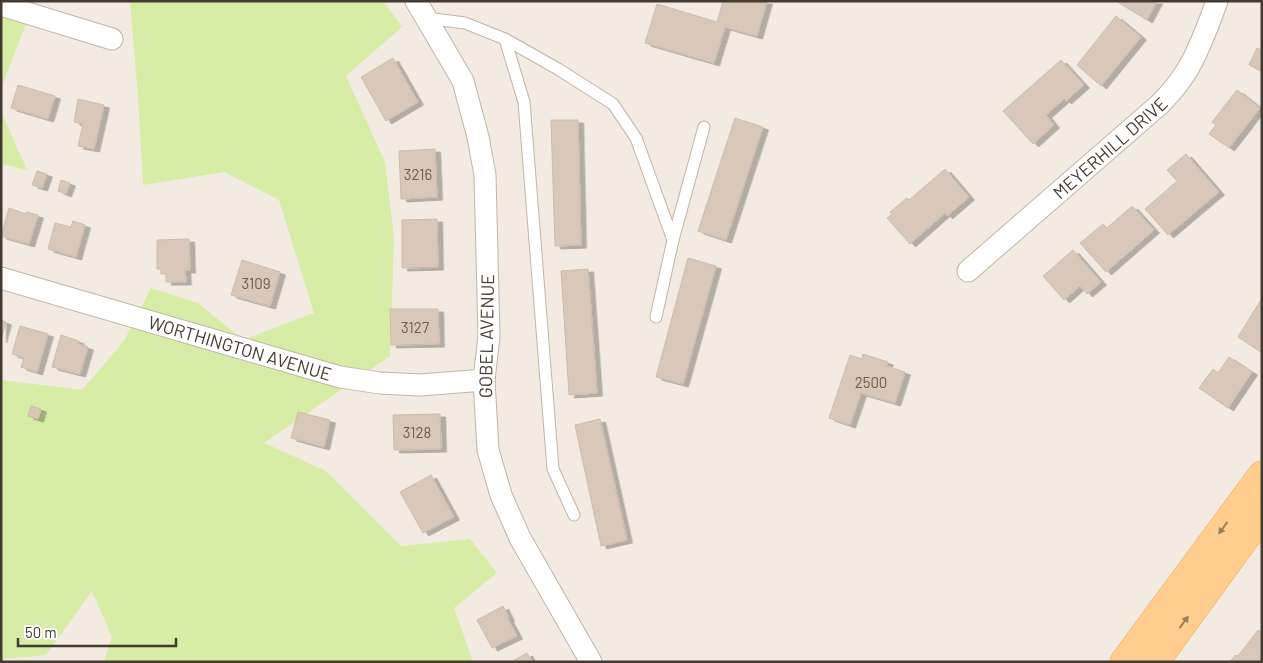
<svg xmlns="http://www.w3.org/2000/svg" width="1263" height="663" viewBox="0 0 1263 663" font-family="Barlow,sans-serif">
<defs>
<filter id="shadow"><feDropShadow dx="5.5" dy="3" stdDeviation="0" flood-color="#0004"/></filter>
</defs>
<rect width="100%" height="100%" fill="#f3ebe1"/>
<g fill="#d7eca5">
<path d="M1,1H35L1,88Z"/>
<path d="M130,1H383L402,27L346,76L385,162L394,238L390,356L264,443L326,471L401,546L470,539L497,573L454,608L473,662H104L112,637L92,591L46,655L1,659V380L82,390L124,341L151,288L198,303L243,340L314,313L279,200L224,172L143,185L138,97Z"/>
<path d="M1,112L27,170L1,164Z"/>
</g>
<g fill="#d9c7b9" stroke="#d1bba8" filter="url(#shadow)">
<path d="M723,1H767L757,36L725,27L714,63L645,43L657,4L717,22Z"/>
<path d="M1116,1H1157L1147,20Z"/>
<path d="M1116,16L1141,37L1101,86L1077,65Z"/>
<path d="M1257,48L1261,50L1262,49V71L1249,65Z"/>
<path d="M393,58L418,102L386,121L361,77Z"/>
<path d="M1061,60L1084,85L1066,101L1064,99L1046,115L1054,125L1033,144L1003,111Z"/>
<path d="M18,85L55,96L48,119L11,108Z"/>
<path d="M1237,90L1260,108L1229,148L1209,134L1216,125L1212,122Z"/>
<path d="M78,99L104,105L94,149L78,146L83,124L74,122Z"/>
<path d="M735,118L763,127L726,240L698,231Z"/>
<path d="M551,120H578L581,245L555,246Z"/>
<path d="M435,149L437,197L401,199L399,151Z"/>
<path d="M1186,154L1219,192L1168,235L1145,209L1177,181L1167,170Z"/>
<path d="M945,169L969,197L947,216L945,213L910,244L887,218L892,214L890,212L907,198L909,200Z"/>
<path d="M37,171L47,174L42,188L32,185Z"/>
<path d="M61,180L70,183L66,194L58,191Z"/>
<path d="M1132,206L1154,230L1106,272L1080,243L1103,224L1107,228Z"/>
<path d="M9,208L26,214V212L38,215L29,244L1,236Z"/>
<path d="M437,219L438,267L402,268V220Z"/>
<path d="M73,221L85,225L76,257L48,249L55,223L71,227Z"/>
<path d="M189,239L190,270H185L186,282H166V274H161V269H157V240Z"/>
<path d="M1073,250L1101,282L1087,294L1080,286L1064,300L1043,276Z"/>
<path d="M688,258L716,266L683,384L656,377Z"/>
<path d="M242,260L280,272L270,306L231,295Z"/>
<path d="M588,269L597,393L569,395L561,271Z"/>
<path d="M1262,298V353L1238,337Z"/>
<path d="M390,309H438L439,344L391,345Z"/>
<path d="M1,320L6,322L1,340Z"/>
<path d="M20,326L48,334L37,372L21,367L24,358L12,354Z"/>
<path d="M61,335L79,341L78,344L88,347L80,374L52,367Z"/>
<path d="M863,354L888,362L886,366L905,372L895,403L861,393L850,425L829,418L850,355L862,359Z"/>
<path d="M1229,357L1252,372L1228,408L1199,388L1213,369L1218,373Z"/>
<path d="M31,406L41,409L38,419L28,416Z"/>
<path d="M298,412L330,420L324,447L291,438Z"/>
<path d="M440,414L441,449L394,450L393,415Z"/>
<path d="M600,419L627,540L601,546L575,425Z"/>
<path d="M431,475L454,517L423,533L400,492Z"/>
<path d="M503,606L509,618L508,619L517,636L492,648L477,620Z"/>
<path d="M1258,630L1262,633V662H1230L1235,655L1238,656Z"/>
<path d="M527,653L532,662H511Z"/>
</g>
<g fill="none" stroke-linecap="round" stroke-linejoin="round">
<defs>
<g id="lane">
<path d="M426,18L465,23L505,39L558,69L613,104L636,138L673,240L656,317"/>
<path d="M505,39L524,102L553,469L574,515"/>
<path d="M673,240L704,127"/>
</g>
<g id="street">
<path d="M416,1L463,81L478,137L485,175L489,336L484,380L488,450L501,495L520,538L591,662"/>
<path d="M1,5L112,39"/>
<path id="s1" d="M968,271L1160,104C1171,93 1181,81 1189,67C1201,46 1209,23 1217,1"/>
<path id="s2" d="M1,278L340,377L380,383L420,385L484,380"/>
</g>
<g id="primary">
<path d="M1124,662L1262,475"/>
<path d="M1155,662L1262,515"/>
</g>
</defs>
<use href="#lane" stroke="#c2b4a6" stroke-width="13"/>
<use href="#street" stroke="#c2b4a6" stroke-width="23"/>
<use href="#primary" stroke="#f0a952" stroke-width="29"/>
<use href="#lane" stroke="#fff" stroke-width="11"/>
<use href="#street" stroke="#fff" stroke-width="21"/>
<use href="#primary" stroke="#ffce8e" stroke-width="28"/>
</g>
<defs><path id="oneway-solid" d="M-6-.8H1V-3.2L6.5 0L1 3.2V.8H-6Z" transform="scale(1.25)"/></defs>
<g fill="#997d5b">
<use href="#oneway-solid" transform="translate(1223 528) rotate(126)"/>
<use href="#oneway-solid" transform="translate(1184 622) rotate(-54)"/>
</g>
<g text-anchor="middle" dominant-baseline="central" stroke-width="4.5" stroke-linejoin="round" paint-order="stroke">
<g font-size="15" fill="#6a5d54">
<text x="418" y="174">3216</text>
<text x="256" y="283">3109</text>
<text x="415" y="327">3127</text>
<text x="871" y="382">2500</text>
<text x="417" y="432">3128</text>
</g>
<g font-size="18" fill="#453a32" stroke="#fff">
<text stroke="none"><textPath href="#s1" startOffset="188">MEYERHILL DRIVE</textPath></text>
<text transform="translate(486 336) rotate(-89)">GOBEL AVENUE</text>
<text stroke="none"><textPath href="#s2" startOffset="249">WORTHINGTON AVENUE</textPath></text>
</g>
</g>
<rect width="1263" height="663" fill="none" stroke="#453a32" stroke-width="5"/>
<path d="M18 638v8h158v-8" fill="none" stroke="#453a32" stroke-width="2.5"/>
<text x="25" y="638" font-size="15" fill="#453a32" stroke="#ffffff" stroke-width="4" paint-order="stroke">50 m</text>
</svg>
